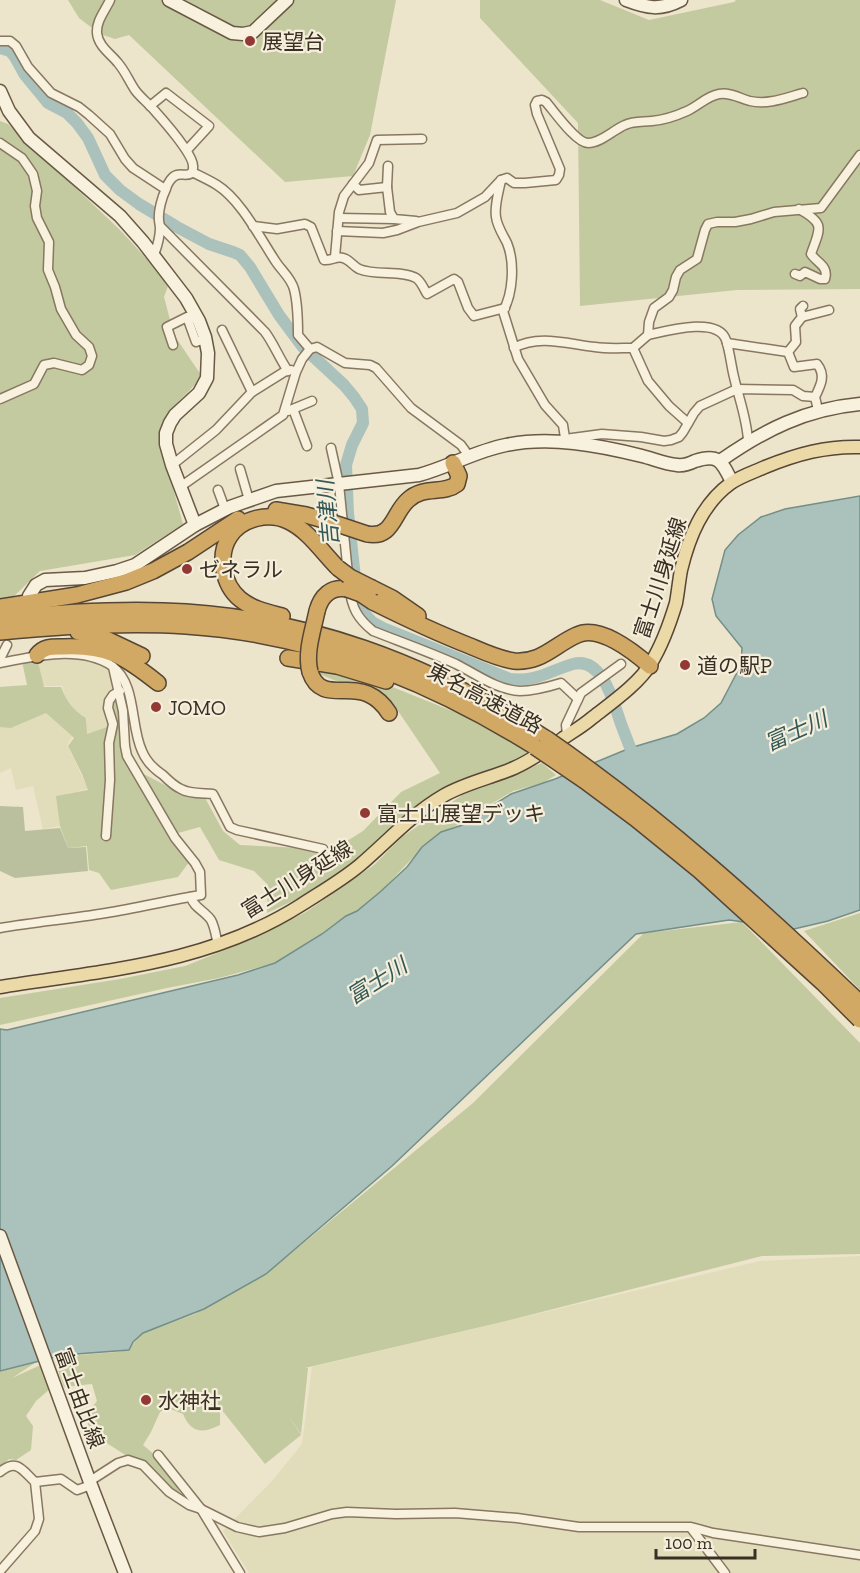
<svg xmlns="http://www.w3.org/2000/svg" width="860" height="1573" viewBox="0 0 860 1573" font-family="'Zilla Slab','Noto Sans JP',serif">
<rect width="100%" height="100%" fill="#ece4cb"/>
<g fill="#e1dcb9">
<path d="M80,659L97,663L109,670L116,689L106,695V709L110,727L86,734L87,718L73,709L66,699L62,686H43L36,660Z"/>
<path d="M46,713L72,737L67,745L88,789L57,796L60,826L43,829L33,786L16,790L11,768L0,773V726L11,728Z"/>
<path d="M860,1256V1573H249L223,1531L272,1481L302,1444L312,1367L760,1261Z"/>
</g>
<g fill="#c3caa0">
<path d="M68,0H396L370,135L353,176L285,182L129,35L115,39L100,34L79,18Z"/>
<path d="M480,0H600L649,20L734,2L736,0H860V289L737,290L580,306L578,123L480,18Z"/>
<path d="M0,121L8,124L120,230L169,283L164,297L174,335L201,375C186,402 160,406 160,442L183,524L135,555L40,571L13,597L0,599Z"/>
<path d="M36,660L39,666L44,687H61C67,702 72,709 86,718L87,734L110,726L111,708L115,698L121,716L122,750L190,861L178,877L111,890L99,873L89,870L87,846L68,848L60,826L56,796L88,790L82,774L68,746L74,738L46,713L11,728L0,727V687L27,685L22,661Z"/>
<path d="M321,669L375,680L477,721L508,736L533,758L472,777L439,795L340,879L267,913L268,885L254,871L219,860L200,827L178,833L170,823L140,772L180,793L204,796L223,831L240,845L323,849V856L363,831L401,792L440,773L392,702L362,692L315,672Z"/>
<path d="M542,763L556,775L543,783L513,791L491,804L476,817L440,833L427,843L380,892L362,907L322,934L275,963L219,978L167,988L0,1025V998L120,979L185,966L257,937L306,912L374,865L402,837L468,791Z"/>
<path d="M860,913V990L804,931Z"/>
<path d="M742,922L860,1043V1254L762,1256L502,1322L305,1368H308L301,1434L288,1415L301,1435L265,1464L221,1409L220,1410V1425C202,1434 191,1433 183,1414L168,1408L160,1412L151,1432L143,1445L162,1461L183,1498L130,1458L88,1431V1412L97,1401L92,1384L64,1387L59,1373L54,1357L117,1352L127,1350L143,1333L195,1314L277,1265L473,1103L644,933Z"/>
<path d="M38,1361L12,1378L43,1364L51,1388L36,1401L26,1416L33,1426L31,1450L16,1460L9,1459L0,1467V1370Z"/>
</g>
<path fill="#bac09e" d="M0,806L23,807L25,831L60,828L68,848L86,847L88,871L15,878L0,871Z"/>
<path fill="#abc1bc" stroke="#728f89" stroke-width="1.5" d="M860,496V910L828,921L794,929L729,920L636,934L392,1166L266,1274L204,1309L143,1333L133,1342L129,1350L63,1355L0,1371V1029L7,1030L238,975L275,963L322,934L346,916L357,911L380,892L407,867L422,847L441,832L475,821L493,805L511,794L555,779L630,748L677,734L704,718L721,703L732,682L741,665L742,648L716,616L712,599L725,550L738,535L761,517L785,509Z"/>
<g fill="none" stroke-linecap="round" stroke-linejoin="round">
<path stroke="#abc1bc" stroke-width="12" d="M0,48L10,51L15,57L25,75L48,103L67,113L77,123L88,138L105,175L120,190L139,204L177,227L209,244L233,252L240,255L250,267L279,315L302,346L344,385L354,397L362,409L363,423L352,445L346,465L348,513L355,578L359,603L364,613L372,622L383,628L510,679C537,682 549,671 573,664C603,656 614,704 621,724C626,737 631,750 636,763"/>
<defs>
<g id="street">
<path d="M110,0C105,11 96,21 97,33C98,46 111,54 118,63C125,71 129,81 135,90C140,97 148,103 154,110C163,120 193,154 193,166C194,179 183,173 177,175C172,176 167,184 166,189C162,197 158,211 159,220C159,222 160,226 160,228C160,238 157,247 154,255"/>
<path d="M0,41H10L16,46L28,67L51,93L79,107L89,115L110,134L125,159L133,168L165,189"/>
<path d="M150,106L166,93L209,126L187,150"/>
<path d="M0,143L22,158L33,174L37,191L35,206L37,218L49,242L48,270L55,287L61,309L76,335L89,347L92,356L89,365L82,370L54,363L44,365L34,384L0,399"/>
<path d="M192,172C200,176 209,180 217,185C241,200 260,238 276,262C282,271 291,278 294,289C298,304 298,320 298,335L310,349"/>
<path d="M501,180C499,191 494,206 496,217C497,226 503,235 507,243C515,262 513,294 503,311L518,359L545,405L563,425L565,438"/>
<path d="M353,184L359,190L387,187L390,212L394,219L416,221"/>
<path d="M387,187L388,166"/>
<path d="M339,218L394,219"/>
<path d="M253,226L277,229L305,224L311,227L324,260C331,261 336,256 343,258C349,259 353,266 359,269C376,276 402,270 416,278C421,281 424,289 427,294L454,279L458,282L468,308L474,316L505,308"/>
<path d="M161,227L265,332C274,344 279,358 288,371"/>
<path d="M337,231L383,233L397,230L418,222L457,213L485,197L501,180L507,178L514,183H525L556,180L559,175L560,169L537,114L535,105L537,101L542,100L546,102C554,111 576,143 588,143C601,143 613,130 625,125C633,121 642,122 652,121C663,120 676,116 687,111C698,106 707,96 719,94C730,92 739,98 750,101C768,105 785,98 803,93"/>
<path d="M335,257L339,212L344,196L369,163L377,140L422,139"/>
<path d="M795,274L800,276L805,272L820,279H825C829,266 817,263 811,254C820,228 826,224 799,209"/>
<path d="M803,306L800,309L802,317L795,326L796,342L788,352L794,367L817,364C826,375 821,385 815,397L818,410"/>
<path d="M802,317L829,310"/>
<path d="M222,330L252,392"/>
<path d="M648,335C666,331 718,316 726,340C730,352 731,365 734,377C739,399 747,419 748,441"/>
<path d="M727,343L788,352"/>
<path d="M173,345L167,327L187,317L196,342L205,339"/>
<path d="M514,348C538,334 568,344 595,347C607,349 621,348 633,348L648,381L669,406L688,423"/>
<path d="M633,348L648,335L649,322L654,308L669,297L673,290L676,277L680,270L697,259L705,230L708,224L717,222H735L751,219L774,212L821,208L860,155"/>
<path d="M293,409L307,446"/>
<path d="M288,411L312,401"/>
<path d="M565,439L602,434L641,437L664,441L671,440L679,437L683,432L694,413L700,406L737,389L793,390L803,396L815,397"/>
<path d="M331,448L339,484L348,574"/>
<path d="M172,465L216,430L252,392L284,372L291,370"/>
<path d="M240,469L249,500"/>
<path d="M180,487L283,415L296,372L302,359L310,349L317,347L345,363L370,365L376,368L411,408L461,445L469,456"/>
<path d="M218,490L225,509"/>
<path d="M349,587C352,608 357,618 373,631C401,642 429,652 456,664C476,674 497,690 520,691C534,691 548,687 561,683L578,699"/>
<path d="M0,659L7,645"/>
<path d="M0,663C34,656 81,645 112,666C137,684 130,726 142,751C146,761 154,769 163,775C168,780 174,786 181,789C189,794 203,793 213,794L230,827L237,830L323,849"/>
<path d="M567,735L566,725L581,693L621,664"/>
<path d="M106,836L110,780L109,743L113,724L108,708L109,701L113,695L120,691"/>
<path d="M191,897C193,907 205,911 211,920C215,927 216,937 218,945"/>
<path d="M0,928C35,922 70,919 106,913C138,908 169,900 201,895L200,872L195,863L175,838L127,756L125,746L123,711L113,667"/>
<path d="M158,1455L201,1509L240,1573"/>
<path d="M0,1472C17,1458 22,1470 35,1482L39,1519L35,1531L0,1571"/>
<path d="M90,1481L118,1463L128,1460L143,1465L169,1492L189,1505L201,1509L237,1527L259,1532L285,1528L332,1514L347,1512L396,1514L455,1513L517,1518L579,1527H691L713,1533L860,1555"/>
<path d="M35,1482L61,1479L77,1490L91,1485"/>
<path d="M691,1528L725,1573"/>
</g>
<g id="secondary">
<path d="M169,0L232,33L243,34L253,32L287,0"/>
<path d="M626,0C647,8 660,11 681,0"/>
<path d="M0,91L9,111L29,138L120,216L143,242L186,298L199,321L205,337L208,353L207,378L199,393L175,415L170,423L166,433V444L172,465L195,525"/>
<path d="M720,461C764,430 806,409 860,404"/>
<path d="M29,596L36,585L45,580L85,578L117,571L135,565L195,525L230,507L276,491L419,475C449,467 475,451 506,445C550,436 598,445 642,456C654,459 665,464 677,465C684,466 689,464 695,461C719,453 722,462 732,482"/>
<path d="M0,1236L91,1485L125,1573"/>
</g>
<path id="primary" d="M0,987C106,970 208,964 301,905C321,892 342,880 360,865C387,842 412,814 443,796C465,783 491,778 514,768C532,760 549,748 565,737C574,731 584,725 592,718C610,704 641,682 651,663C662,645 670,623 676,603C678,592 679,581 681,570C689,537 702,504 731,483C741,476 754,472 765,467C797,454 826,446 860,447"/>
<g id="highway">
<path d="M276,510L306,515L331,522"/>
<path d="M367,534C393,539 393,513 408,500C424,485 443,495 457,484L459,476L453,463"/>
<path d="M372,588L392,598L418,616"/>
<path d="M373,602C405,618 437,633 470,646C484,652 499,659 514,661C542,663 554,645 577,635C599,624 634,652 650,666"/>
<path d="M0,607L77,595L126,582L153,571L188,552L238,519"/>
<path d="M317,611C321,596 331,586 347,589"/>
<path d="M282,616C267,612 252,609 240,599C223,585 217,555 230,536C242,518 269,512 288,521C308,530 323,553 338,568"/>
<path d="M0,618C54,613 109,609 163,611C304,615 430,664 547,739"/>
<path d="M0,632C62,626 124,622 186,626C311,634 430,681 535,747"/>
<path d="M78,632L104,638L142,656"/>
<path d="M37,655C44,646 52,647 63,647C107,645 124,656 158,683"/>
<path d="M288,658L337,666L386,681"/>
<path d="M310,672C320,702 347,684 368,694C377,698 384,705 389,713"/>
</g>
</defs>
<use href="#street" stroke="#887761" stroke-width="11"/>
<use href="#secondary" stroke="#6a5944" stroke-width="15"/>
<use href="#primary" stroke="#564634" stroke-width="15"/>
<use href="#highway" stroke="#564634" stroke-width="18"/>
<use href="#street" stroke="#f7f1de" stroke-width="8"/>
<use href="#secondary" stroke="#f7f1de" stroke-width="12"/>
<use href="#primary" stroke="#ebd9a8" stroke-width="12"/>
<use href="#highway" stroke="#d2a865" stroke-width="15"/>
<defs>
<g id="highway-bridge">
<path d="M331,522L367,534"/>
<path d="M338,568L350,577L372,588"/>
<path d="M347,589L361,594L373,602"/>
<path d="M310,672C305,652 313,631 317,611"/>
<path d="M547,739C660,817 761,908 860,1003"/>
<path d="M535,747L585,781L636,819L700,871L823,983L860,1020"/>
</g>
</defs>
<use href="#highway-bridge" stroke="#564634" stroke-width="18" stroke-linecap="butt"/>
<use href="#highway-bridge" stroke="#d2a865" stroke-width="15"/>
</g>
<g fill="#923935" stroke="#f4eedb" stroke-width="2">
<circle cx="250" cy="41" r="6"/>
<circle cx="187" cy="569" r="6"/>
<circle cx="685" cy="665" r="6"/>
<circle cx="156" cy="707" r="6"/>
<circle cx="365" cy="813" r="6"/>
<circle cx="146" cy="1400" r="6"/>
</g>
<g text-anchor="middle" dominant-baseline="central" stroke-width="4.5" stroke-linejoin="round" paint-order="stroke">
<g font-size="21" fill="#3a2f23" stroke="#f4eedb" text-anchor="start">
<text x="262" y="41">展望台</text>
<text x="199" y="569">ゼネラル</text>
<text x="697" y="665">道の駅P</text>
<text x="168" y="707">JOMO</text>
<text x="377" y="813">富士山展望デッキ</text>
<text x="158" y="1400">水神社</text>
</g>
<g font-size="21" fill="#3a2f23" stroke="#f4eedb">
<text transform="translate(660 578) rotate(-72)">富士川身延線</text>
<text transform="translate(485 698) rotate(28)">東名高速道路</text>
<text transform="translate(297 879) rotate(-32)">富士川身延線</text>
<text transform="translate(80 1398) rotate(70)">富士由比線</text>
</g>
<g font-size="22" font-style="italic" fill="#335857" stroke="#f4eedb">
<text transform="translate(328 513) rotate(-95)">吉津川</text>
<text transform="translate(796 731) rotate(-24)">富士川</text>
<text transform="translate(377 981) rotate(-32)">富士川</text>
</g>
</g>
<path d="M656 1549v9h99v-9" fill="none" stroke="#3a2f23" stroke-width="3"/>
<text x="665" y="1549" font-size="18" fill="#3a2f23" stroke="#f4eedb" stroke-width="4.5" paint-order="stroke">100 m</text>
</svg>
